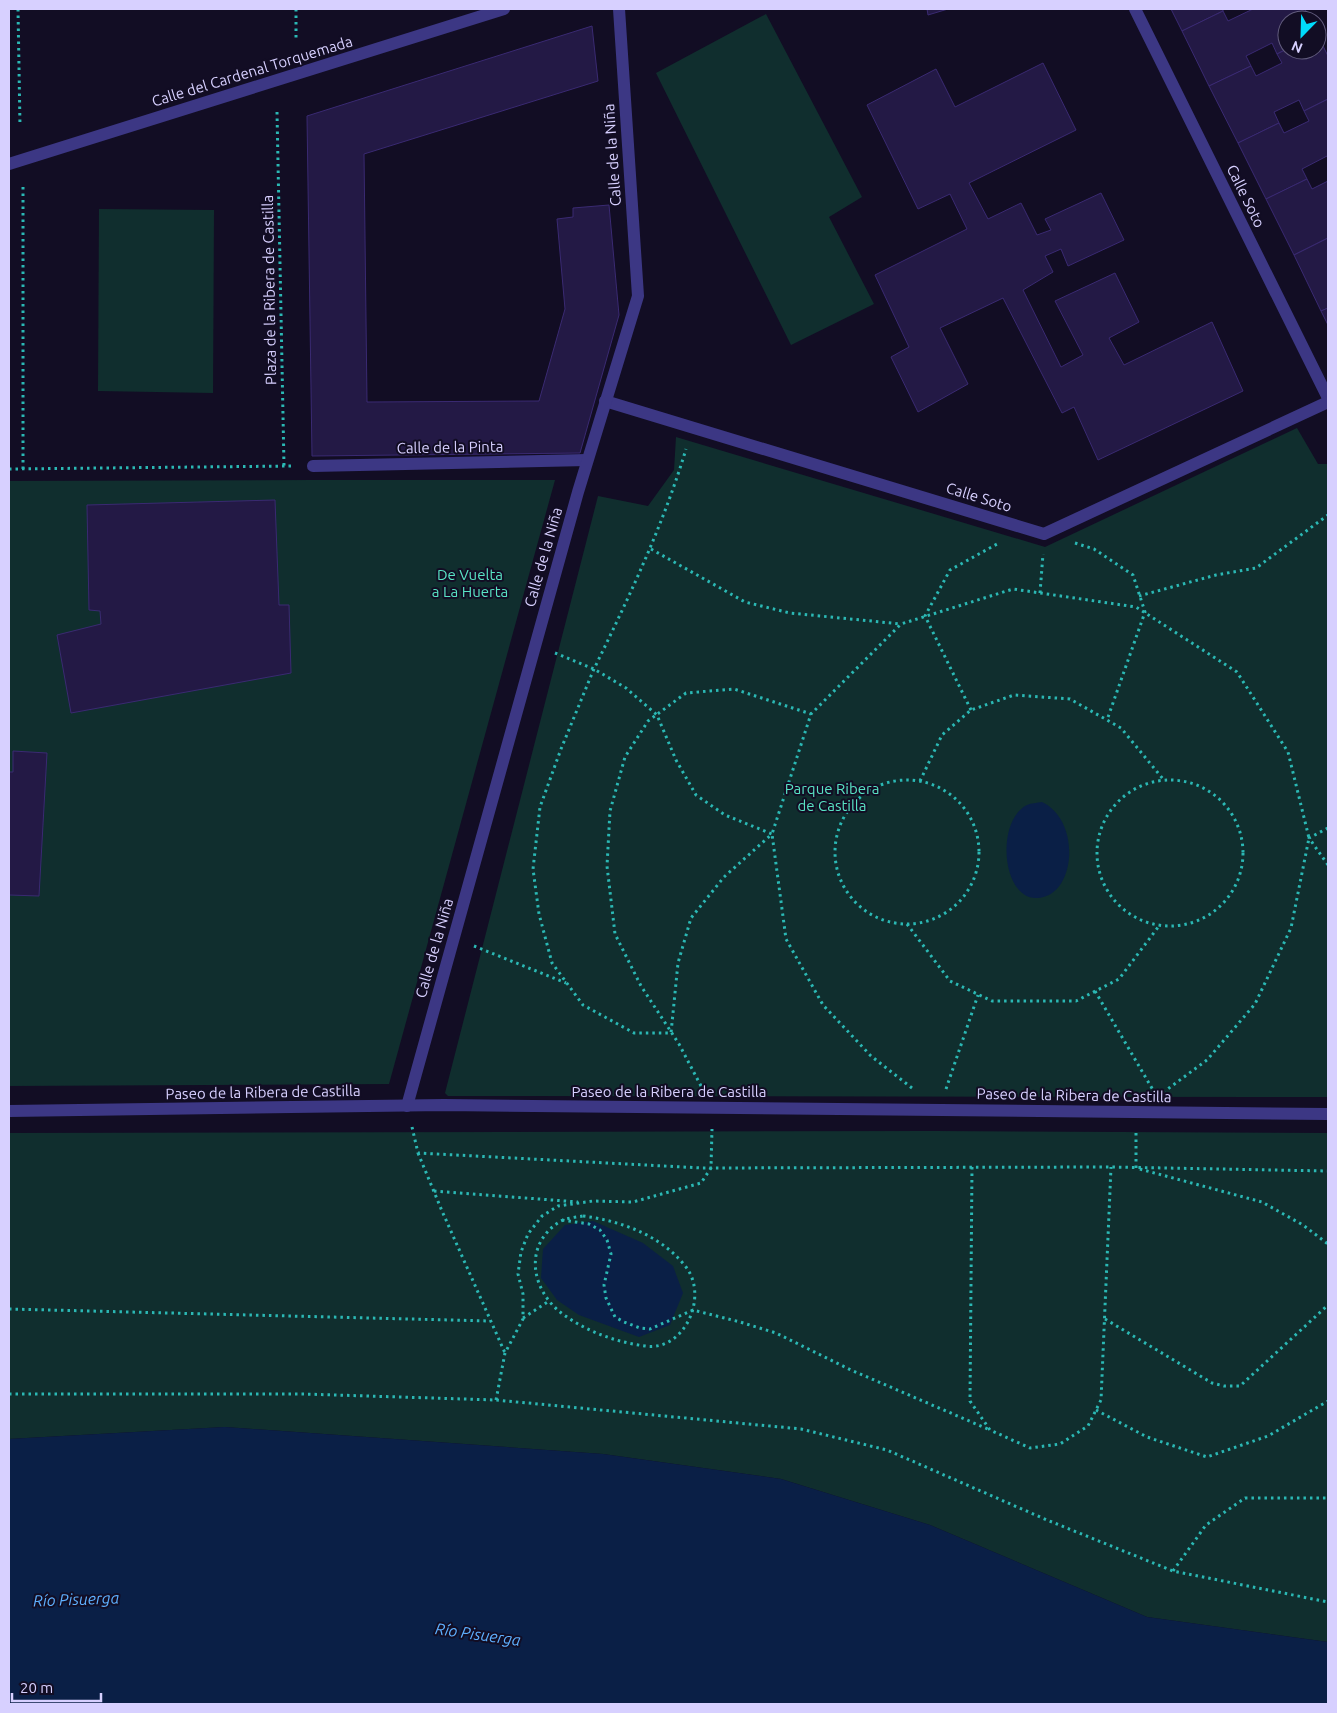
<svg xmlns="http://www.w3.org/2000/svg" width="1337" height="1713" viewBox="0 0 1337 1713" font-family="Ubuntu,sans-serif">
<rect width="100%" height="100%" fill="#120d24"/>
<g fill="#102e2e">
<path d="M766,14L862,197L829,217L874,304L791,345L656,73Z"/>
<path d="M99,209L214,210L213,393L98,391Z"/>
<path d="M1297,428L1318,464H1328V1097L448,1096L445,1093L598,496L648,506L674,470L676,437L1045,547Z"/>
<path d="M313,480H555L389,1084L9,1086V481Z"/>
<path d="M934,1131L1328,1133V1642L1147,1617L930,1525L781,1479L603,1454L225,1427L9,1439V1133Z"/>
</g>
<g fill="#0a1f46">
<path d="M1042,802C1082,821 1076,897 1037,898C1002,900 995,821 1027,805C1031,803 1037,803 1042,802Z"/>
<path d="M593,1221L643,1243L673,1266L683,1293L670,1325L639,1337L579,1315L557,1300L541,1278L543,1249L565,1225Z"/>
<path d="M225,1427L603,1454L781,1479L930,1525L1147,1617L1328,1642V1704H9V1439Z"/>
</g>
<g fill="#231945" stroke="#3a2a72">
<path d="M927,9H948L928,15Z"/>
<path d="M1171,9H1223V11L1182,31Z"/>
<path d="M1253,9H1305L1310,20H1287V49L1277,54L1272,43L1246,56L1251,66L1209,86L1182,31L1223,11L1228,21Z"/>
<path d="M592,26L598,81L364,154L367,402L539,401L565,309L557,219L573,217V208L609,205L619,315L580,453L312,456L307,116Z"/>
<path d="M1317,34L1328,56V99L1304,111L1299,100L1274,112L1279,123L1238,143L1209,86L1251,66L1256,76L1282,63L1277,54L1287,49L1317,50Z"/>
<path d="M1043,63L1076,130L969,183L988,219L1021,203L1037,235L1051,230L1045,219L1101,193L1124,240L1068,266L1061,249L1045,256L1053,272L1023,290L1061,367L1083,355L1055,301L1115,273L1139,322L1109,338L1124,365L1212,322L1243,391L1098,460L1074,407L1062,413L1003,298L940,328L968,384L918,412L891,357L909,347L875,275L967,229L950,194L918,209L867,105L936,69L955,107Z"/>
<path d="M1328,99V159L1327,156L1302,169L1307,179L1266,199L1238,143L1279,123L1284,133L1309,121L1304,111Z"/>
<path d="M1307,179L1312,189L1328,181V238L1294,255L1266,199Z"/>
<path d="M1328,238V308L1321,311L1294,255Z"/>
<path d="M1328,308V325L1321,311Z"/>
<path d="M275,500L279,605H289L291,673L71,713L57,635L101,624L100,611L89,610L87,505Z"/>
<path d="M13,751L47,753L39,896L9,895V772H13Z"/>
</g>
<g fill="none" stroke-linecap="round" stroke-linejoin="round">
<g stroke="#2bb8b4" stroke-width="3" stroke-dasharray="2.5 4" stroke-linecap="butt">
<path d="M18,9L20,126"/>
<path d="M296,9V40"/>
<path d="M277,112L284,466"/>
<path d="M9,469L292,466"/>
<path d="M23,469V187"/>
<path d="M1075,543L1094,549L1133,575L1145,612L1107,720"/>
<path d="M651,549L745,602L790,613L901,624"/>
<path d="M1040,593L1043,554"/>
<path d="M1139,596L1216,575L1256,568L1328,515"/>
<path d="M555,653L594,669L626,688L657,715L676,760L696,795L725,815L772,834L724,877L691,918L678,963L671,1033H634L583,1005L552,963L539,914L533,869L540,807L561,749L591,676L594,669C629,597 663,526 686,449"/>
<path d="M971,710L925,616L950,570L997,544"/>
<circle cx="1170" cy="853" r="73"/>
<circle cx="907" cy="852" r="72"/>
<path d="M920,781L942,735L971,710L1014,695L1070,699L1121,728L1163,779"/>
<path d="M1328,828L1309,838L1328,865"/>
<path d="M907,924L950,981L992,1001H1076L1119,979L1159,926"/>
<path d="M474,946L566,983"/>
<path d="M1095,991L1153,1090"/>
<path d="M701,1086L679,1044L641,986L615,934L607,866L610,811L625,757L648,721L686,693L734,689L811,714"/>
<path d="M912,1088L871,1056L823,1005L786,939L772,834L811,714L901,624L1013,589L1136,607L1237,672L1288,752L1309,838L1291,928L1255,1004L1207,1060L1165,1091"/>
<path d="M946,1089L978,995"/>
<path d="M412,1127L418,1153L702,1168L1111,1167L1328,1171"/>
<path d="M1136,1133V1168L1262,1202L1303,1225L1328,1244"/>
<path d="M418,1153L442,1211L505,1353"/>
<path d="M972,1167L970,1401L990,1430L1030,1448L1060,1444L1088,1426L1101,1400L1111,1167"/>
<path d="M434,1191L578,1202"/>
<path d="M583,1216C621,1221 661,1235 686,1267C709,1297 684,1352 645,1346C616,1342 588,1332 564,1315C531,1292 522,1244 561,1221C567,1218 576,1217 583,1216Z"/>
<path d="M562,1220L589,1224L600,1230L607,1240L611,1254L604,1285L606,1298L615,1317L624,1322L640,1328L650,1329L693,1310L740,1322L776,1333L851,1370L990,1430"/>
<path d="M9,1309L490,1321"/>
<path d="M523,1318L549,1301"/>
<path d="M1105,1319L1212,1383L1224,1386H1240L1328,1305"/>
<path d="M9,1394H303L496,1400L801,1429L887,1450L1047,1520L1173,1571L1328,1602"/>
<path d="M496,1400L505,1353L523,1319V1294L518,1274L521,1252L528,1234L542,1216L558,1206L593,1201L633,1202L701,1183L711,1168L712,1129"/>
<path d="M1096,1410L1147,1437L1207,1457L1268,1436L1328,1401"/>
<path d="M1173,1571L1206,1525L1245,1498H1328"/>
</g>
<g stroke="#3c3784" stroke-width="12">
<path d="M1135,9L1328,398"/>
<path d="M9,164L504,9"/>
<path d="M605,401L1044,534L1328,402"/>
<path d="M313,466L587,460"/>
<path d="M407,1106L578,492L638,296L619,9"/>
<path d="M9,1111L444,1105L1328,1114"/>
</g>
</g>
<g text-anchor="middle" dominant-baseline="central" stroke-width="4" stroke-linejoin="round" paint-order="stroke">
<g font-size="15" fill="#d7d0ff" stroke="#120d24">
<text transform="translate(252 71) rotate(-17)">Calle del Cardenal Torquemada</text>
<text transform="translate(612 155) rotate(-94)">Calle de la Niña</text>
<text transform="translate(1246 196) rotate(64)">Calle Soto</text>
<text transform="translate(269 290) rotate(-91)">Plaza de la Ribera de Castilla</text>
<text transform="translate(450 447) rotate(-1)">Calle de la Pinta</text>
<text transform="translate(979 497) rotate(17)">Calle Soto</text>
<text transform="translate(543 557) rotate(-74)">Calle de la Niña</text>
<text transform="translate(434 948) rotate(-74)">Calle de la Niña</text>
<text x="669" y="1091">Paseo de la Ribera de Castilla</text>
<text transform="translate(263 1092) rotate(-1)">Paseo de la Ribera de Castilla</text>
<text transform="translate(1074 1095) rotate(1)">Paseo de la Ribera de Castilla</text>
</g>
<g font-size="15" fill="#59e3c4" stroke="#120d24">
<text x="470" y="574">De Vuelta<tspan x="470" dy="17">a La Huerta</tspan></text>
<text x="832" y="788">Parque Ribera<tspan x="832" dy="17">de Castilla</tspan></text>
</g>
<g font-size="16" font-style="italic" fill="#5eb0ff" stroke="#120d24">
<text transform="translate(76 1599) rotate(-2)">Río Pisuerga</text>
<text transform="translate(478 1634) rotate(8)">Río Pisuerga</text>
</g>
</g>
<rect width="1337" height="1713" fill="none" stroke="#d7d0ff" stroke-width="20"/>
<g transform="translate(1302 35) rotate(203)"><circle r="24" fill="#120d24" stroke="#615b7c"/>
<path d="M0-4L9 19L0 12L-9 19Z" fill="#00dbfb"/>
<text y="-8" font-size="14" font-weight="bold" text-anchor="middle" fill="#d7d0ff">N</text>
</g>
<path d="M12 1693v8h89v-8" fill="none" stroke="#d7d0ff" stroke-width="2.5"/>
<text x="20" y="1693" font-size="15" fill="#d7d0ff" stroke="#120d24" stroke-width="4" paint-order="stroke">20 m</text>
</svg>
